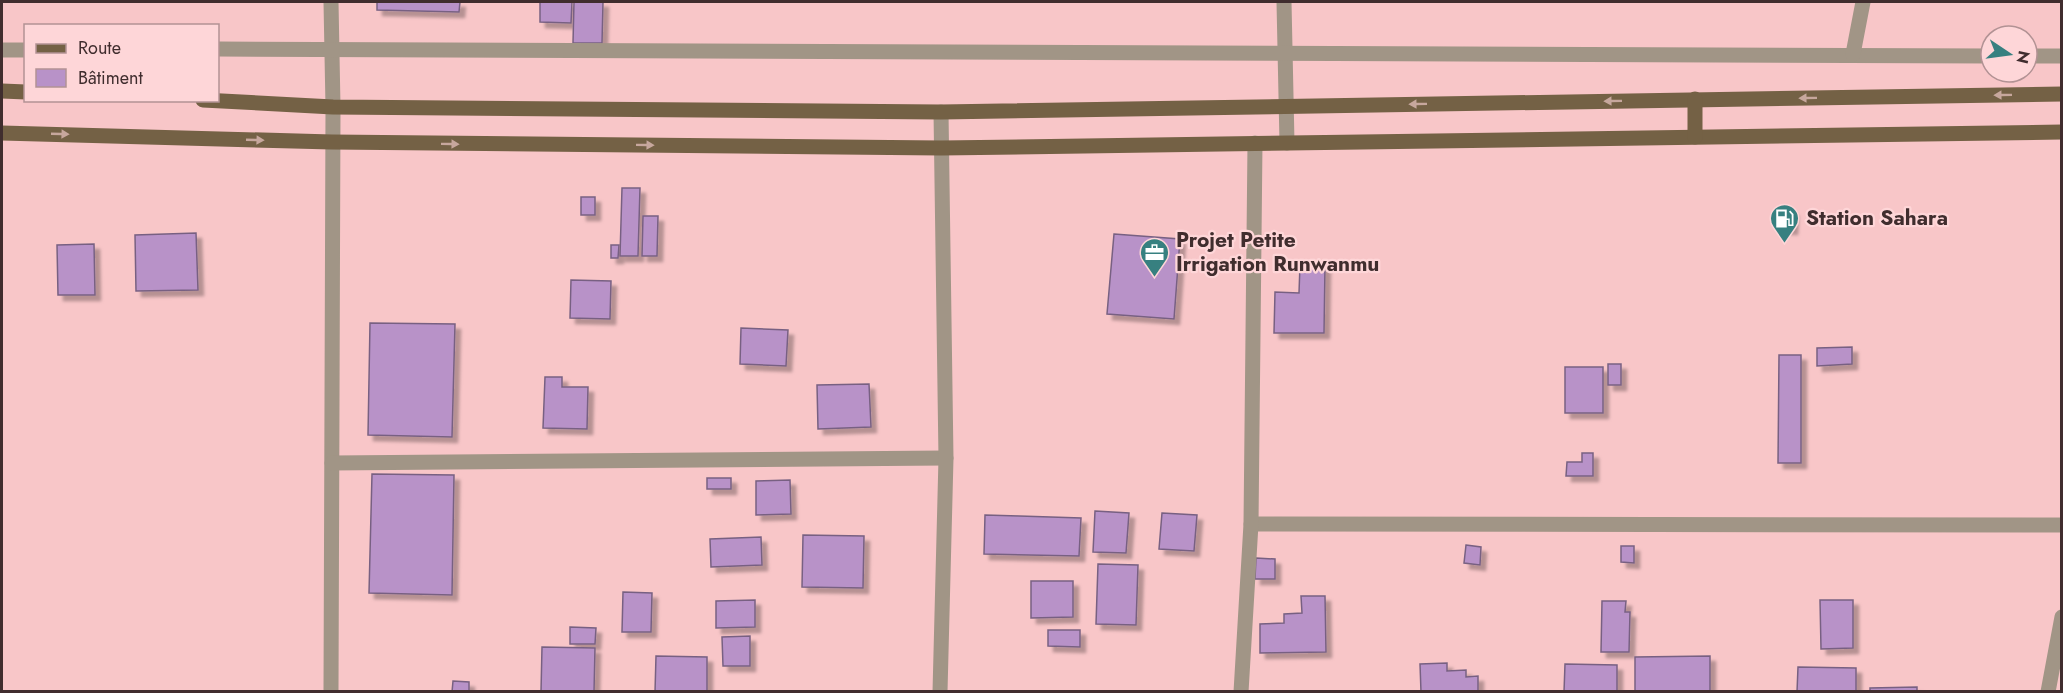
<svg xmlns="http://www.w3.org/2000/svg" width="2063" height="693" viewBox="0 0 2063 693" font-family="Jost,sans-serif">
<defs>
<filter id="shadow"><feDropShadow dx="5.5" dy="5.5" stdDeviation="1.5" flood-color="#0004"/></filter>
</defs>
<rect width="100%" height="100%" fill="#f8c6c8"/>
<g fill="#b892c8" stroke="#786182" stroke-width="1.5" filter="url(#shadow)">
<path d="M377,2H460L459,12L377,10Z"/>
<path d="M540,2H572L571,23L540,22Z"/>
<path d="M574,2H603L602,43H573Z"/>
<path d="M622,188H640L638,256H620Z"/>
<rect x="581" y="197" width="14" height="18"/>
<path d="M1778,210L1793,211L1792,229L1776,228Z"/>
<path d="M643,216H658L657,256H642Z"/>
<path d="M196,233L198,290L136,291L135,235Z"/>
<path d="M1114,234L1180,239L1174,319L1107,314Z"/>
<path d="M94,244L95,295H58L57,245Z"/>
<path d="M611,245H619L618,258H611Z"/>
<path d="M1300,265L1325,266L1324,333H1274L1275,292L1299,293Z"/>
<path d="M571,280L611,281L610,319L570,318Z"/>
<path d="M370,323L455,324L452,437L368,435Z"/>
<path d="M741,328L788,330L786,366L740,364Z"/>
<path d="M1852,347V364L1817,366V348Z"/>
<path d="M1779,355H1801V463H1778Z"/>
<rect x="1608" y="364" width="13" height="21"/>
<rect x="1565" y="367" width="38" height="46"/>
<path d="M545,377H562V387H588L587,429L543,428Z"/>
<path d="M869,384L871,427L818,429L817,385Z"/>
<path d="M1582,453H1593V476H1566L1567,462H1582Z"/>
<path d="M372,474L454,475L452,595L369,593Z"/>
<rect x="707" y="478" width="24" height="11"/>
<path d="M790,480L791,514L756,515V481Z"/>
<path d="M1095,511L1129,513L1126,553L1093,552Z"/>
<path d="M1162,513L1197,515L1194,551L1159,549Z"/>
<path d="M985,515L1081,518L1079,556L984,554Z"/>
<path d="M803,535L864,536L863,588L802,587Z"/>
<path d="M761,537L762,565L711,567L710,539Z"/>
<path d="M1466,545L1481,547L1480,565L1464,563Z"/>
<path d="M1621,546H1634V563L1621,562Z"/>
<path d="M1256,558L1275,559V579H1255Z"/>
<path d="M1098,564L1138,565L1136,625L1096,624Z"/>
<path d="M1031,581H1073V617L1031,618Z"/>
<path d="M623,592L652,593L651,632H622Z"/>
<path d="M1301,596H1325L1326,652L1260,653V624L1284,623V614L1302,613Z"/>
<path d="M755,600V627L716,628V601Z"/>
<path d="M1820,600H1853V648L1821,649Z"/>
<path d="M1602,601H1626L1625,612H1630L1629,652H1601Z"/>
<path d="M570,627L596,628L595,644H570Z"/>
<path d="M1048,630H1080V647L1048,646Z"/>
<path d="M750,636V666H723L722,637Z"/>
<path d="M542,647L595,648L594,692H541Z"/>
<path d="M656,656L707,657V692H655Z"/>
<path d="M1710,656V692H1635V657Z"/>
<path d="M1447,663V671L1466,670V677L1478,676V692H1421L1420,664Z"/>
<path d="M1565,664L1617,665V692H1564Z"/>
<path d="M1798,667L1856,668V692H1797Z"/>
<path d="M453,681L469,682V692H452Z"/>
<path d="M1917,687V692H1870V688Z"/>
</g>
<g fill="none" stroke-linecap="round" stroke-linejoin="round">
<g stroke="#a19586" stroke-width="15">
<path d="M331,2L333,107L331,692"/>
<path d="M1284,2L1287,143"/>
<path d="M218,49L1991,56"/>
<path d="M2,50H26"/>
<path d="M1853,54L1863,2"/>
<path d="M2027,56H2062"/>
<path d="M332,463L946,458"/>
<path d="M1251,524L2062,525"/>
<path d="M940,692L946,458L941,112"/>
<path d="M1241,692L1251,524L1255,143"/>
<path d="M2048,692L2062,617"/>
</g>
<g stroke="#746145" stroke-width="15">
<path d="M2,91L26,92"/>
<path d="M203,100L333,107L941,112L2062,94"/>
<path d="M2,133L332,142L941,148L2062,132"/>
<path d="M1695,137V99"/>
</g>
</g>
<defs><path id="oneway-solid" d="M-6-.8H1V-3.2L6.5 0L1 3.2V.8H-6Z" transform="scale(1.5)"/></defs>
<g fill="#c7a79d">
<use href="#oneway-solid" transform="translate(2003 95) rotate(179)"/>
<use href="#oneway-solid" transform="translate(1808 98) rotate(179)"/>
<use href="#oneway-solid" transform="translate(1613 101) rotate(179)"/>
<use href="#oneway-solid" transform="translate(1418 104) rotate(179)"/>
<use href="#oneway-solid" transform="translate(60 134) rotate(2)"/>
<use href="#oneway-solid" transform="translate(255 140) rotate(2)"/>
<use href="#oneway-solid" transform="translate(450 144) rotate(1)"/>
<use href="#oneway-solid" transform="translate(645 145) rotate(1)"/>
</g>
<defs>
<symbol id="fuel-pin" viewBox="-11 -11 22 30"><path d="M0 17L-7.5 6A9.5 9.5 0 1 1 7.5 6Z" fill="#378080" stroke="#fed6d8"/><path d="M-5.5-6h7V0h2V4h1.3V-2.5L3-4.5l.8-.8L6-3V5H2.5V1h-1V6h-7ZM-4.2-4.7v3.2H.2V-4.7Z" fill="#fff"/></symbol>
<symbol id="office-pin" viewBox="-11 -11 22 30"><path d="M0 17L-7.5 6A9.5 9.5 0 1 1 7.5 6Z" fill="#378080" stroke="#fed6d8"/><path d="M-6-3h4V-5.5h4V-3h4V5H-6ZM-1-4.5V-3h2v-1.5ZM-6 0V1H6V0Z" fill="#fff"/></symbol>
</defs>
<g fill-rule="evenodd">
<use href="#fuel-pin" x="1768" y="202" width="33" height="45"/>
<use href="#office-pin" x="1138" y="236" width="33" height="45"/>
</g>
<g text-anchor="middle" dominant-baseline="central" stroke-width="4.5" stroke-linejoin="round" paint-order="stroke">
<g font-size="21" font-weight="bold" fill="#402d2e" stroke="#fed6d8" text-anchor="start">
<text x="1806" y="218">Station Sahara</text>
<text x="1176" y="240">Projet Petite<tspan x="1176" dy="24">Irrigation Runwanmu</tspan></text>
</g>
</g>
<rect width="2063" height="693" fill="none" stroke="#402d2e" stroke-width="6"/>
<rect x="24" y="24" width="195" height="78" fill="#fed6d8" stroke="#b29294" stroke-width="1.5"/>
<rect x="36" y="44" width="30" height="9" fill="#746145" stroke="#b29294" stroke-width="1.5"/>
<text x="78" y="54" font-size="18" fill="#402d2e">Route</text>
<rect x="36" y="69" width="30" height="18" fill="#b892c8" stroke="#b29294" stroke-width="1.5"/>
<text x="78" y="84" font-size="18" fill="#402d2e">Bâtiment</text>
<g transform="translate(2009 54) rotate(103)"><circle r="28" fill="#fed6d8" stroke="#b29294" stroke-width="1.5"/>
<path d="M0-4.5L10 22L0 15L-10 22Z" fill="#378080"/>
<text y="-9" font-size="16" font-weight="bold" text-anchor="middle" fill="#402d2e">N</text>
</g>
</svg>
